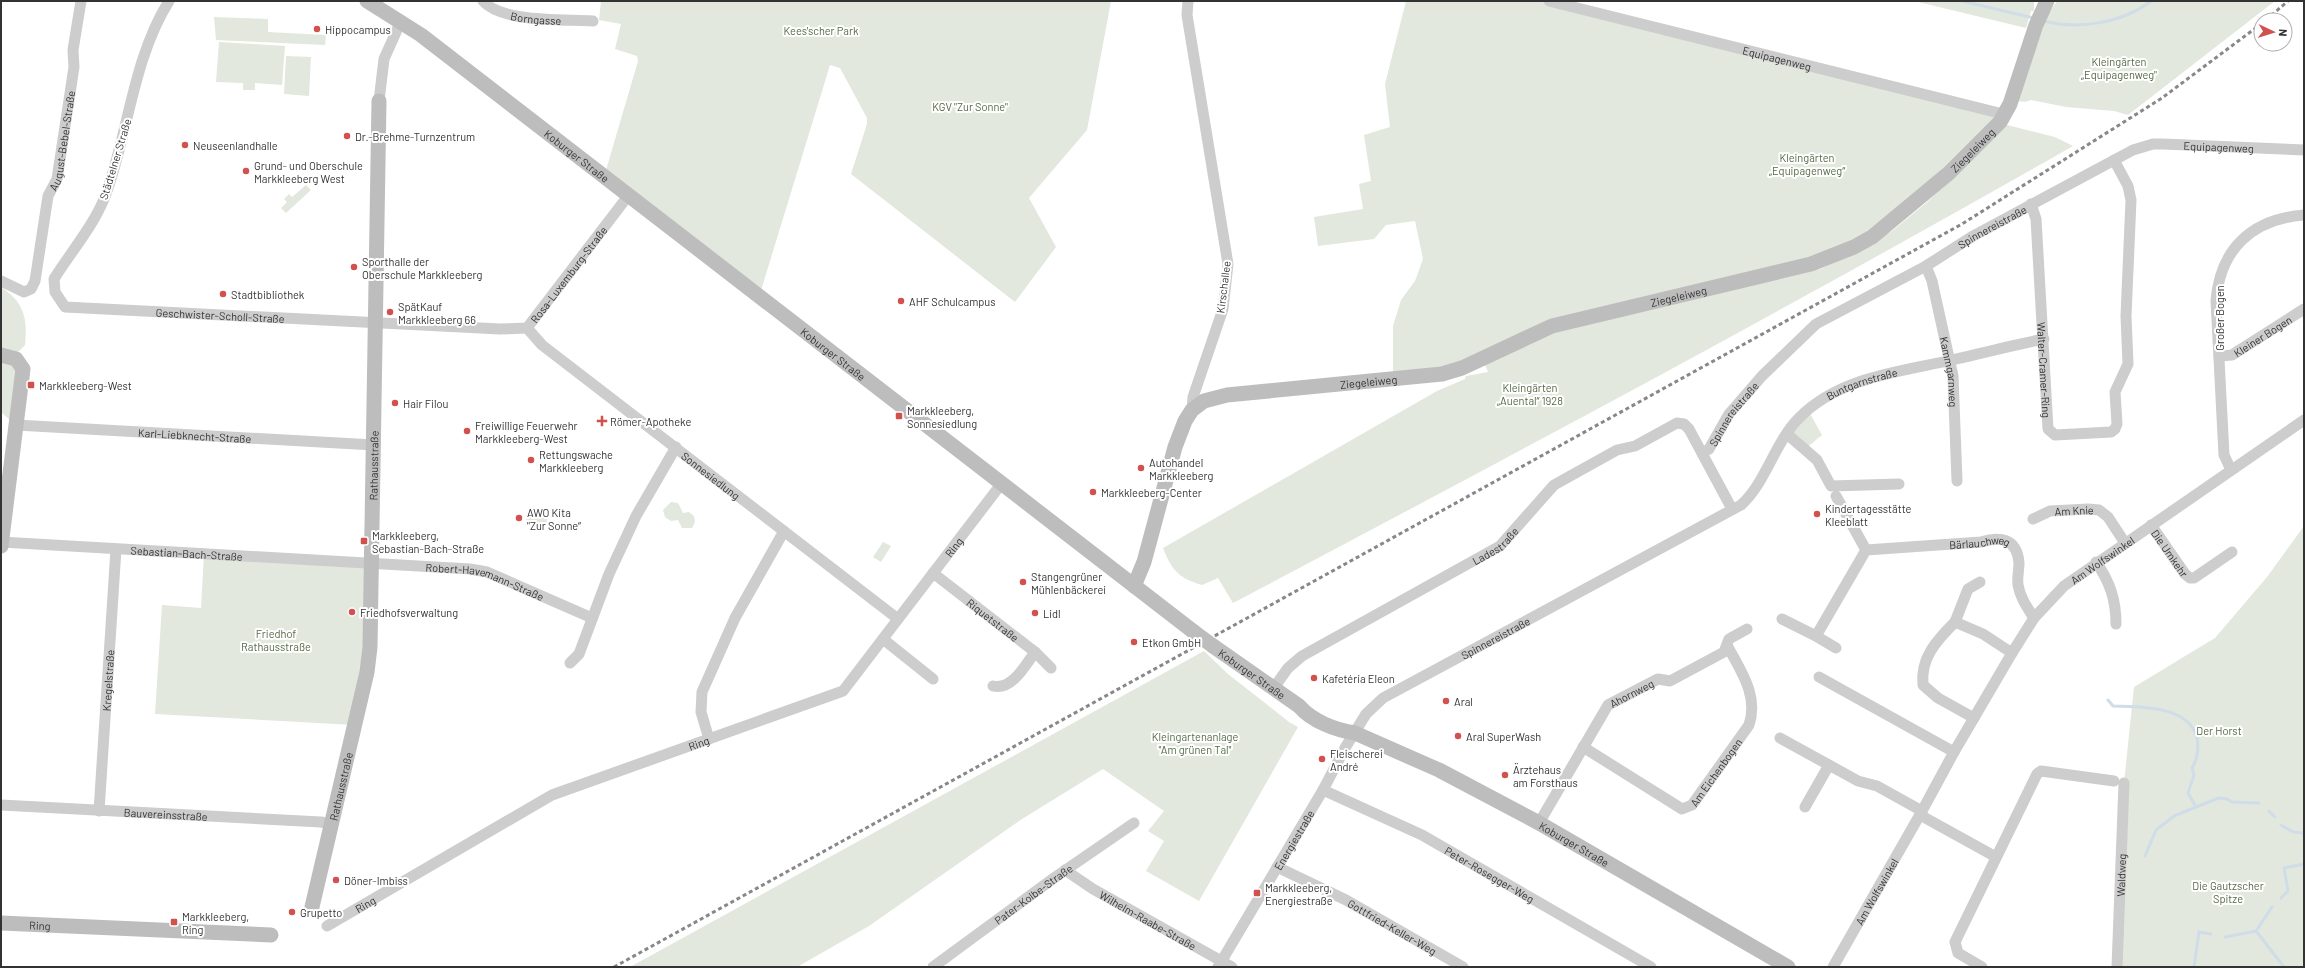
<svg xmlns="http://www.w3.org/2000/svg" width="2305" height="968" viewBox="0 0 2305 968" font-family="Barlow,sans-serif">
<rect width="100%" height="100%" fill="#fff"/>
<g fill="#e2e8dd">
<path d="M601,1H1111L1087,130L1029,198L1056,247L1015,302L851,174L867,124V118L840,68L830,65L759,297L604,177L638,61L637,56L615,49L621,24L599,20Z"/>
<path d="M1406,1H1549L2003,117L1854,247L1552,326L1485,357L1393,379V326L1401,300L1415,281L1423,259L1415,221L1386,225L1374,239L1318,246L1314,217L1363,209L1359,184L1371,181L1364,135L1390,127L1385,84Z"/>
<path d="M1914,1H2034V11H2031L2026,28Z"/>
<path d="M2057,1H2275L2128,115L2114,111L2066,107L2031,100L2025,102L2018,101L2047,16Z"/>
<path d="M214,17L268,19V32L326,35L325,45L216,40Z"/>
<path d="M219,42L285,46L282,85L255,83V90H243V83L216,82Z"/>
<path d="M286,56L311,57L309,96L284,94Z"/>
<path d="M2007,125L2055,137L2073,146C1796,304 1515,454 1233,603L1218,578L1202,585C1179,578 1172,571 1163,548L1437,391L1465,379L1466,376L1488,372L1485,365L1535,338L1585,323L1820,269L1861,250L1892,231L1926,203Z"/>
<path d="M306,185L311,190L286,213L281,208L287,202L284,199L289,194L292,197Z"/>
<path d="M1,287C24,302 28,319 25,345L18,352L10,420L1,412Z"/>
<path d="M1808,410L1822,435L1805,449L1787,434Z"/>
<path d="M671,502L678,503L683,513L689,512L694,516L695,522L692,528H682L678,520L671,521L665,517L663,510Z"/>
<path d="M536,509L549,513L544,530L532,525L526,519L527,515H534Z"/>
<path d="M2304,526V967H2117L2124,783L2134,687L2215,638L2267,577Z"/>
<path d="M883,542L891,546L881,562L873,557Z"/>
<path d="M204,554L372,562L354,725L155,714L162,605L201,608Z"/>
<path d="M1204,651L1228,674L1289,722L1298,727L1199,901L1146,871L1164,841L1148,831L1164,811L1103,769L1022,819L869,926L797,967H630Z"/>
</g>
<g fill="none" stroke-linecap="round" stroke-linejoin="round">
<g stroke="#d0dde8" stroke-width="3">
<path d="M1962,1L2034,18"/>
<path d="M2044,21C2078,30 2123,23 2151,1"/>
<path d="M2108,700L2113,706C2140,707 2189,705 2197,738C2199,749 2198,758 2192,768L2194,775L2188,793L2196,807L2219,798L2227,799L2232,802L2259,803"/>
<path d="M2269,811L2275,817"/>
<path d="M2281,825L2293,832L2304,833"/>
<path d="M2145,856L2156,830L2174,816L2196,807"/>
<path d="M2281,898L2288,891L2284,868L2304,864"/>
<path d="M2272,907L2256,931L2284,967"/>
<path d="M2225,937L2256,931"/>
<path d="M2194,967L2199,932L2211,934"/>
</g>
<g stroke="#cdcdcd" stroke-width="11">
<path id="s1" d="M169,1C134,57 129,127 108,188C98,221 72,250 54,279L55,292L65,307L500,329L527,328L628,196"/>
<path id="s2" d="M483,1C502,23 565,19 593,21"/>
<path d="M1188,1L1187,15L1228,264L1223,309L1193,397L1192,410"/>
<path id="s3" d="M1549,1L1999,113L2003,117"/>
<path d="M379,101L384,59L401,21"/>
<path id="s4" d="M2031,204L2036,219L2048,429L2055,435L2111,432L2115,429L2117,424L2115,392L2128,364L2126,316L2131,200L2128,186L2114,160"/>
<path id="s5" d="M1926,266L1932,281L1953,376L1957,481"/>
<path id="s6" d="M1,281L24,292L31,289L35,281L48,196L57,179L74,67L73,50L81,1"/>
<path id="s7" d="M527,328L542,345L898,619"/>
<path id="s8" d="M2219,356L2232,355L2304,309"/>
<path id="s9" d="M16,425L374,445"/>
<path d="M1787,434L1817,460L1831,486L1899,484"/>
<path id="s10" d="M1702,453L1709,449L1729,414L1762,376L1816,324L1926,266L1973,236L2133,150L2153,144H2163L2304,150"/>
<path d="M2231,470L2224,455L2216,301C2220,249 2252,219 2304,215"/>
<path d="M1836,496L1866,550"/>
<path id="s11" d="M2033,519L2050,511L2088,509L2099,510L2108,517L2125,543"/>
<path id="s12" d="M2151,525L2185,574L2190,578H2194L2232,552"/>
<path id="s13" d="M1,542L470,569L487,572L592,618"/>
<path d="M2096,562C2110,582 2116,600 2116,624"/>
<path id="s14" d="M933,573L1035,652L1051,668"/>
<path d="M1782,619L1816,636"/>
<path d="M1955,622L1968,589L1980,582"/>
<path d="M883,639L933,679"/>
<path id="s15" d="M1836,648L1816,636L1866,550L1981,542C2000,536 2017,538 2019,563C2019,570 2017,577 2018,585C2020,597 2027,607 2034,618"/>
<path d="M570,663L579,654L609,574L636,516L676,447"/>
<path d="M1819,677L1954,752"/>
<path d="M993,686C1012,691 1026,664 1035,652"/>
<path id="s16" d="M1273,689L1288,668L1302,656L1500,546L1554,485L1617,450L1635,446L1677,423L1684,424L1689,429L1732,509"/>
<path d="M1974,718L1938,698L1923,685C1920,658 1937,640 1955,622L1983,634L2012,653"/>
<path d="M1780,738L1858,781L1877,786L1922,811"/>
<path d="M709,739L701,712L702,692L735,618L784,531"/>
<path id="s17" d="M1583,747L1682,809L1692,805L1749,725C1759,695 1740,670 1727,645"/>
<path id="s18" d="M1323,790L1422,835L1651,967"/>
<path id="s19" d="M1,805L321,822L331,824"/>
<path d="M1805,807L1829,765"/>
<path id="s20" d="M99,811L116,549"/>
<path d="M1920,815L1996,857"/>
<path id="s21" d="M1539,823L1608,705L1658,679L1670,681L1724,652L1729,639L1747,629"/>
<path id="s22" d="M1277,867L1346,900L1463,967"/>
<path id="s23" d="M1065,870L1093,889L1232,967"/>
<path id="s24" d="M327,926L552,795L843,691L1002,483"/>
<path id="s25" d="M933,967L1054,878L1134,823"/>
<path id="s26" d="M1218,967L1323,790L1345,748L1366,714L1383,698L1741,505C1766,483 1775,441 1800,417C1840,377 1899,372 1952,360C1982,353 2013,345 2044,339"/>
<path id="s27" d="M1833,967L1922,811L1954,752L2012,653L2034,618L2064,586L2304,420"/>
<path d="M1982,967L1958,953L1955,942L2037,774L2041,771L2114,781"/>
<path id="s28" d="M2117,967L2124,783"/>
</g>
<g stroke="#bdbdbd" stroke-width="15">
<path id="s29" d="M367,1L421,35L1194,632"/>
<path d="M1,355L16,359L23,369L1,546"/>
<path id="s30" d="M1134,586L1144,562L1175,447L1185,421L1192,410L1204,401L1227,395L1442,374L1462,368L1552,326L1811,264L1854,247L1872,237L1949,173L2000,122L2010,104L2036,25L2047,1"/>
<path id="s31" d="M1213,646L1299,706C1312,721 1335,730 1355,733L1439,770L1539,823L1788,967"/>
<path id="s32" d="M312,907L367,672L370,647L379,101"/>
<path id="s33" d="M1,923L271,935"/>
</g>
<g stroke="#888" stroke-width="3" stroke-dasharray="4 3" stroke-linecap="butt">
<path d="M2266,20L2288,1"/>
<path d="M614,967L1962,224L2162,98L2261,24"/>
</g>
<path stroke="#bdbdbd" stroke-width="15" d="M1194,632L1213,646"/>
</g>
<g fill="#d1514e" stroke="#fff" stroke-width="1.5">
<circle cx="317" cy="29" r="4"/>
<circle cx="347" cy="136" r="4"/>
<circle cx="185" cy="145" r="4"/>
<circle cx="246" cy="171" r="4"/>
<circle cx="354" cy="267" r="4"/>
<circle cx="223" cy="294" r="4"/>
<circle cx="901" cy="301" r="4"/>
<circle cx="390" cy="312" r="4"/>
<rect x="27" y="381" width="8" height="8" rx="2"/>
<circle cx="395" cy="403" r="4"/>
<rect x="895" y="412" width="8" height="8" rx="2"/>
<path d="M600 415h4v4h4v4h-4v4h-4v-4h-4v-4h4z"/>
<circle cx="467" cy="431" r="4"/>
<circle cx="531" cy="460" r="4"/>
<circle cx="1141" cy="468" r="4"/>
<circle cx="1093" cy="492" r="4"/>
<circle cx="1817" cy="514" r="4"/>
<circle cx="519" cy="518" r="4"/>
<rect x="360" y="537" width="8" height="8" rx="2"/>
<circle cx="1023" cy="582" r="4"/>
<circle cx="352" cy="612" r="4"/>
<circle cx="1035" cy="613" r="4"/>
<circle cx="1134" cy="642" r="4"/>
<circle cx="1314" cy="678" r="4"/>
<circle cx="1446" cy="701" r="4"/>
<circle cx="1458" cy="736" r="4"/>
<circle cx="1322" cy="759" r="4"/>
<circle cx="1505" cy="775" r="4"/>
<circle cx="336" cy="880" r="4"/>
<rect x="1253" y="889" width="8" height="8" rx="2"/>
<circle cx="292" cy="912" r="4"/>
<rect x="170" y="918" width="8" height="8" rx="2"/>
</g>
<g text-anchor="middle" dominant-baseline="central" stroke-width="4" stroke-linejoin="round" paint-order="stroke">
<g font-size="11" fill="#333" stroke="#fff">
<text stroke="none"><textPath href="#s2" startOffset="57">Borngasse</textPath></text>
<text stroke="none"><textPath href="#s3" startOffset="235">Equipagenweg</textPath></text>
<text stroke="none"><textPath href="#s6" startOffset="186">August-Bebel-Straße</textPath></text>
<text stroke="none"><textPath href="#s10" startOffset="622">Equipagenweg</textPath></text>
<text stroke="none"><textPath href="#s30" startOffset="1027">Ziegeleiweg</textPath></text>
<text stroke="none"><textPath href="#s29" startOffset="261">Koburger Straße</textPath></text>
<text transform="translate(115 159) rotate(-73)">Städtelner Straße</text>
<text stroke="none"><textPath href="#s10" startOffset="375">Spinnereistraße</textPath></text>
<text stroke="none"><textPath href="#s1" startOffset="865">Rosa-Luxemburg-Straße</textPath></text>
<text transform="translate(1223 287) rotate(-83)">Kirschallee</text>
<text stroke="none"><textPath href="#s30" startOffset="691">Ziegeleiweg</textPath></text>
<text stroke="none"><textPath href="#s1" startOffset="490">Geschwister-Scholl-Straße</textPath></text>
<text transform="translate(2219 318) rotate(-90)">Großer Bogen</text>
<text stroke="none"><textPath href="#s8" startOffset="49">Kleiner Bogen</textPath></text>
<text stroke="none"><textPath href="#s29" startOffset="585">Koburger Straße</textPath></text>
<text stroke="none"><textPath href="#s4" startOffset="167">Walter-Cramer-Ring</textPath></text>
<text stroke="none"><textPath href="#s5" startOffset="109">Kammgarnweg</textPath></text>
<text stroke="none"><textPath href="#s30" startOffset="367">Ziegeleiweg</textPath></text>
<text stroke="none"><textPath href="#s26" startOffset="901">Buntgarnstraße</textPath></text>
<text stroke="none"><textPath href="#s10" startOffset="51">Spinnereistraße</textPath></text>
<text stroke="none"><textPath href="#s9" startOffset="179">Karl-Liebknecht-Straße</textPath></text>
<text stroke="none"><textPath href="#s32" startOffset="448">Rathausstraße</textPath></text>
<text stroke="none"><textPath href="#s7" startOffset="236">Sonnesiedlung</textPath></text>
<text stroke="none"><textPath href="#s11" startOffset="43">Am Knie</textPath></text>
<text stroke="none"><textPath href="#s16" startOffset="267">Ladestraße</textPath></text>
<text stroke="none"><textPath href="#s15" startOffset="237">Bärlauchweg</textPath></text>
<text stroke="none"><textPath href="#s24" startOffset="751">Ring</textPath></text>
<text stroke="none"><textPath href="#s12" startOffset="34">Die Umkehr</textPath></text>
<text stroke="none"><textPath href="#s13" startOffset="186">Sebastian-Bach-Straße</textPath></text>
<text stroke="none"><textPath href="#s27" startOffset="493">Am Wolfswinkel</textPath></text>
<text stroke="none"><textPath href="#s13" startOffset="487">Robert-Havemann-Straße</textPath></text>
<text stroke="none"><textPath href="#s14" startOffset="76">Riquetstraße</textPath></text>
<text stroke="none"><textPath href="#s26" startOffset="444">Spinnereistraße</textPath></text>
<text stroke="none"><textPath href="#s31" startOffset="48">Koburger Straße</textPath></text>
<text stroke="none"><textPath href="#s20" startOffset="131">Kregelstraße</textPath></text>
<text stroke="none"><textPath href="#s21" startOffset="163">Ahornweg</textPath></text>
<text stroke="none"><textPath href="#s24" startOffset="416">Ring</textPath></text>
<text stroke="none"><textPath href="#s17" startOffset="168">Am Eichenbogen</textPath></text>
<text stroke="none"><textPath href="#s32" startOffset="124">Rathausstraße</textPath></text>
<text stroke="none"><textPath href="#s19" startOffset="165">Bauvereinsstraße</textPath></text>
<text stroke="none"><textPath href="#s26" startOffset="148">Energiestraße</textPath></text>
<text stroke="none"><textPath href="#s31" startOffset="414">Koburger Straße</textPath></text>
<text stroke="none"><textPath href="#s18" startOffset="187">Peter-Rosegger-Weg</textPath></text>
<text stroke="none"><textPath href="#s28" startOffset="92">Waldweg</textPath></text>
<text stroke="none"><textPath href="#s27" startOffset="87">Am Wolfswinkel</textPath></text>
<text stroke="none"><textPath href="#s25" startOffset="124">Pater-Kolbe-Straße</textPath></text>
<text stroke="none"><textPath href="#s24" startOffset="44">Ring</textPath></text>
<text stroke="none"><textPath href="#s23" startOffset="97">Wilhelm-Raabe-Straße</textPath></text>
<text stroke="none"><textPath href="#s33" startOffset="39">Ring</textPath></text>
<text stroke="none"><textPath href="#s22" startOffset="130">Gottfried-Keller-Weg</textPath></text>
</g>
<g font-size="11" fill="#333" stroke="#fff" text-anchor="start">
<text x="325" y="29">Hippocampus</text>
<text x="355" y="136">Dr.-Brehme-Turnzentrum</text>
<text x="193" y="145">Neuseenlandhalle</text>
<text x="254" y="165">Grund- und Oberschule<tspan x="254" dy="13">Markkleeberg West</tspan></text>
<text x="362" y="261">Sporthalle der<tspan x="362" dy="13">Oberschule Markkleeberg</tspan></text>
<text x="231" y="294">Stadtbibliothek</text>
<text x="909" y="301">AHF Schulcampus</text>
<text x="398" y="306">SpätKauf<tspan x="398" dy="13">Markkleeberg 66</tspan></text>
<text x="39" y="385">Markkleeberg-West</text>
<text x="403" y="403">Hair Filou</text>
<text x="907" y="410">Markkleeberg,<tspan x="907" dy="13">Sonnesiedlung</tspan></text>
<text x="610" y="421">Römer-Apotheke</text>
<text x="475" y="425">Freiwillige Feuerwehr<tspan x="475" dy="13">Markkleeberg-West</tspan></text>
<text x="539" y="454">Rettungswache<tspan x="539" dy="13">Markkleeberg</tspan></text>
<text x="1149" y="462">Autohandel<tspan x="1149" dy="13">Markkleeberg</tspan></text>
<text x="1101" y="492">Markkleeberg-Center</text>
<text x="1825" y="508">Kindertagesstätte<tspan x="1825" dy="13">Kleeblatt</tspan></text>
<text x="527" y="512">AWO Kita<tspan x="527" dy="13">"Zur Sonne“</tspan></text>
<text x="372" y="535">Markkleeberg,<tspan x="372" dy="13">Sebastian-Bach-Straße</tspan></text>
<text x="1031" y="576">Stangengrüner<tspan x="1031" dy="13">Mühlenbäckerei</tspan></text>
<text x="360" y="612">Friedhofsverwaltung</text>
<text x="1043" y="613">Lidl</text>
<text x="1142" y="642">Etkon GmbH</text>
<text x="1322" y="678">Kafetéria Eleon</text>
<text x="1454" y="701">Aral</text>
<text x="1466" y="736">Aral SuperWash</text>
<text x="1330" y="753">Fleischerei<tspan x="1330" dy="13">André</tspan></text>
<text x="1513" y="769">Ärztehaus<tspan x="1513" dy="13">am Forsthaus</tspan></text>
<text x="344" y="880">Döner-Imbiss</text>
<text x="1265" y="887">Markkleeberg,<tspan x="1265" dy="13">Energiestraße</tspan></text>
<text x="300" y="912">Grupetto</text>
<text x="182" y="916">Markkleeberg,<tspan x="182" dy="13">Ring</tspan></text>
</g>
<g font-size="11" fill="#536a45" stroke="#fff">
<text x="821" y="30">Kees'scher Park</text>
<text x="2119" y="61">Kleingärten<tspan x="2119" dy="13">„Equipagenweg"</tspan></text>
<text x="970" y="106">KGV "Zur Sonne"</text>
<text x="1807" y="157">Kleingärten<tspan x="1807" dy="13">„Equipagenweg“</tspan></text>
<text x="1530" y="387">Kleingärten<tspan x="1530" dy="13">„Auental“ 1928</tspan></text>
<text x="276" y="633">Friedhof<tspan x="276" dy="13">Rathausstraße</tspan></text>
<text x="2219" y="730">Der Horst</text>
<text x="1195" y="736">Kleingartenanlage<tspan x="1195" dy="13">"Am grünen Tal"</tspan></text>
<text x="2228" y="885">Die Gautzscher<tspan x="2228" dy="13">Spitze</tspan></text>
</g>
</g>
<rect width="2305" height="968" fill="none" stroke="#333333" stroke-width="4"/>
<g transform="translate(2273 32) rotate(94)"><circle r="19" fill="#ffffff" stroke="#adadad"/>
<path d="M0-3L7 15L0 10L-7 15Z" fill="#d1514e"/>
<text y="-6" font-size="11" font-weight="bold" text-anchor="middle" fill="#333333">N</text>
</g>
</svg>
